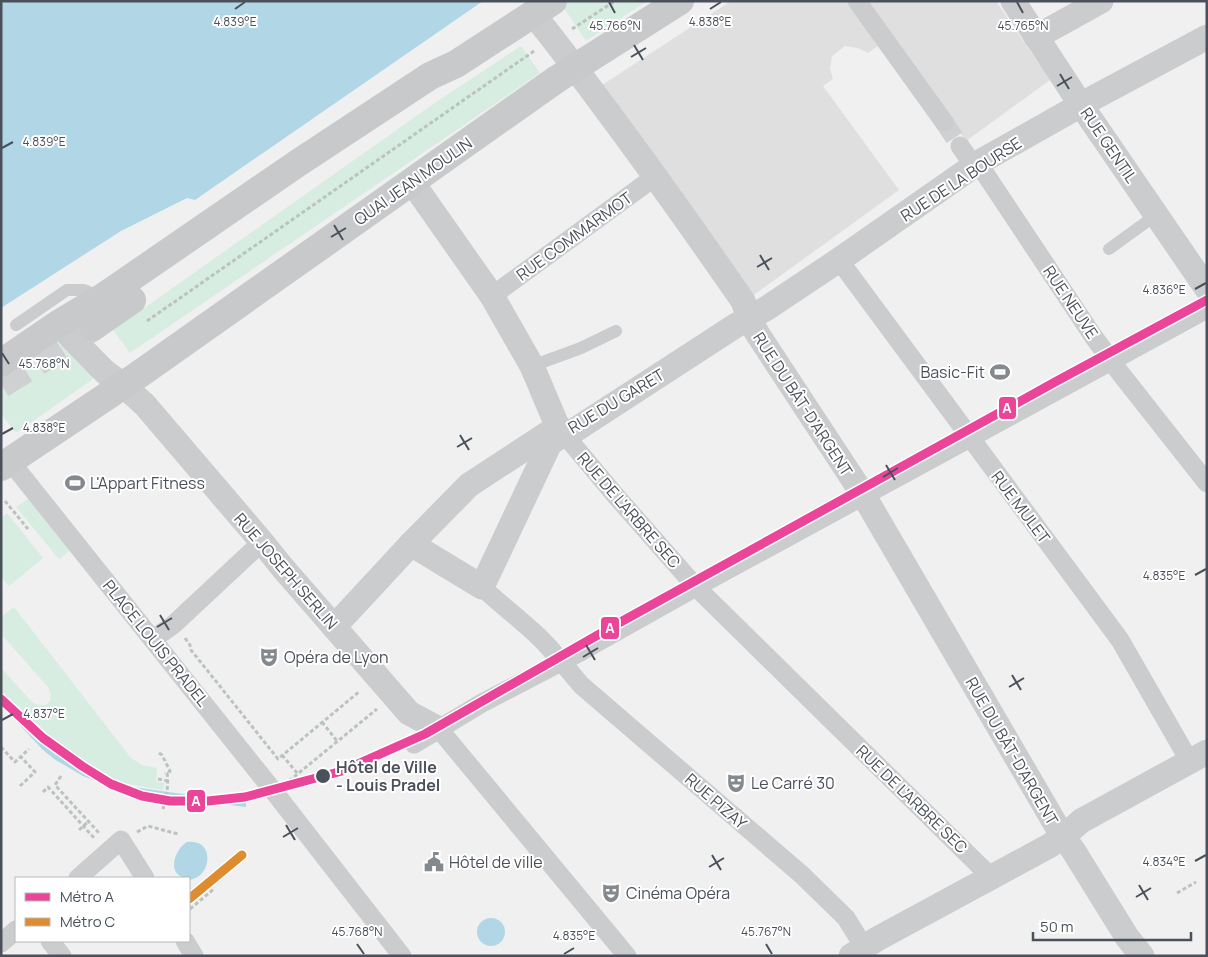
<svg xmlns="http://www.w3.org/2000/svg" width="1208" height="957" viewBox="0 0 1208 957" font-family="Manrope,sans-serif">
<rect width="100%" height="100%" fill="#f0f0f0"/>
<g fill="#dfdfdf">
<path d="M731,1H846L878,46L868,53L858,48L845,46L832,56L830,69L833,79L823,86L899,190L751,297L599,87Z"/>
<path d="M866,1H996L1050,80L966,141Z"/>
</g>
<g fill="#d7ede1">
<path d="M568,1H647L586,41L562,5Z"/>
<path d="M521,46L540,73L130,353L113,330L439,100Z"/>
<path d="M63,344L95,376L93,379L16,433L1,414V383Z"/>
<path d="M31,497L72,549L59,559L16,507Z"/>
<path d="M7,513L43,558L9,586L1,577V518Z"/>
<path d="M14,607L131,758L142,765L157,768L156,782L165,783L163,790C117,783 75,775 40,741C26,727 14,712 1,698V668L32,702C46,710 56,702 48,687L1,634V617Z"/>
</g>
<g fill="#b1d7e6">
<path d="M1,1H483L195,200L187,198L121,231L1,308Z"/>
<path d="M1,698L40,741L69,763L94,776L133,787L246,803V807L166,797L136,792L103,784L83,776L54,759L42,749L1,705Z"/>
<path d="M187,842C216,838 212,878 189,880V878C166,878 173,850 187,842Z"/>
<circle cx="491" cy="932" r="14"/>
</g>
<g fill="none" stroke-linecap="round" stroke-linejoin="round">
<path stroke="#cfd0d2" stroke-width="19" stroke-dasharray="19 9" stroke-linecap="butt" d="M944,122L960,146"/>
<path stroke="#cfd0d2" stroke-width="28" stroke-dasharray="28 14" stroke-linecap="butt" d="M1,384L93,327"/>
<g stroke="#bac3c0" stroke-width="3" stroke-dasharray="4 2.5" stroke-linecap="butt">
<path d="M572,29L615,1"/>
<path d="M147,321L534,51"/>
<path d="M5,501L28,529"/>
<path d="M185,638L190,645L191,650L278,759L360,691"/>
<path d="M322,722L337,741"/>
<path d="M1,747L15,762L29,749"/>
<path d="M159,753L162,755L170,771L167,775"/>
<path d="M282,755L298,774"/>
<path d="M61,776L55,785L100,834"/>
<path d="M158,779L168,781"/>
<path d="M289,781L377,709"/>
<path d="M20,786L35,772L21,757"/>
<path d="M43,792L48,787L95,839"/>
<path d="M163,809C166,798 169,785 167,773H164"/>
<path d="M79,830L89,821"/>
<path d="M137,832L148,826L178,834"/>
<path d="M1177,893L1196,882"/>
<path d="M190,909L215,888"/>
</g>
<g stroke="#cbccce" stroke-width="12">
<path d="M1109,249L1156,215"/>
<path d="M16,325L67,290H84L102,298"/>
<path d="M532,366L581,348L616,331"/>
</g>
<g stroke="#cbccce" stroke-width="19">
<path d="M857,1L944,122"/>
<path d="M960,146L974,166"/>
<path d="M978,163L1093,336L1121,374L1207,483"/>
<path d="M839,260L1120,640L1190,762"/>
<path d="M492,296L656,176"/>
<path d="M564,434L615,495L696,587L991,877"/>
<path d="M10,461L275,793L402,956"/>
<path d="M482,587C508,612 539,632 560,661"/>
<path d="M153,639L173,625L262,542"/>
<path d="M561,661L581,685L802,875L846,918L864,947"/>
<path d="M439,729L627,956"/>
<path d="M414,744L482,703L582,651L696,587L1207,309"/>
<path d="M78,878L121,840L145,878"/>
<path d="M50,941L62,956"/>
<path d="M185,941L194,956"/>
<path d="M1,943L16,930"/>
</g>
<g stroke="#cbccce" stroke-width="25">
<path d="M1013,1L1081,105L1207,289"/>
<path d="M533,14C558,44 581,76 605,108C652,171 698,236 743,301L749,318L757,333L864,496L1063,837L1073,850L1127,937L1142,956"/>
<path d="M1036,37L1101,1"/>
<path d="M58,324L105,372L123,385L145,405L262,542L282,567L409,713L439,729"/>
<path d="M411,544L482,587L550,443L564,434L556,423L532,366L492,296L412,182"/>
<path d="M334,627L411,544L469,485L550,432L564,434L575,430L735,326L767,308L839,260L978,163L1095,97L1207,37"/>
<path d="M851,956L877,939L1049,846L1063,837L1081,821L1207,752"/>
</g>
<g stroke="#c7c9cb" stroke-width="28">
<path d="M93,327L132,300"/>
<path d="M1,363L58,324L103,297L298,163L430,76L456,64L553,1"/>
<path d="M1,467L134,378L557,79L680,1"/>
</g>
<defs>
<path id="metro-1" d="M1,699L43,738L82,766L111,784L142,796L170,801H208L245,797L342,771L425,734L617,624L1055,382L1207,300"/>
<path id="metro-2" d="M189,899L242,855"/>
</defs>
<use href="#metro-1" stroke="#fff" stroke-width="12"/>
<use href="#metro-2" stroke="#fff" stroke-width="12"/>
<use href="#metro-1" stroke="#eb4599" stroke-width="9"/>
<use href="#metro-2" stroke="#dd8d30" stroke-width="9"/>
</g>
<path fill="none" stroke="#4a515a" stroke-width="2" d="M609,2L615,13M1017,2L1023,13M235,9L245,2M710,9L721,2M634,45L643,60M631,57L646,48M1060,74L1069,89M1057,86L1072,77M2,148L13,142M334,225L343,240M331,237L346,228M760,255L769,270M757,267L772,258M1195,289L1206,283M2,353L9,364M2,434L13,428M460,435L469,450M457,447L472,438M886,465L895,480M883,477L898,468M1195,575L1206,569M160,615L169,630M157,627L172,618M586,645L595,660M583,657L598,648M1012,675L1021,690M1009,687L1024,678M2,720L13,714M286,825L295,840M283,837L298,828M712,855L721,870M1195,861L1206,855M709,867L724,858M1139,885L1148,900M1136,897L1151,888M357,944L364,954M766,944L772,954M564,954L574,948"/>
<defs>
<symbol id="stadium-bare" viewBox="-9 -9 18 18"><path d="M0-5a6.5 5 0 1 0 0 10a6.5 5 0 1 0 0-10ZM-3.5-1.8h7v3.6h-7Z" fill="#84898e" stroke="#fff" stroke-width="2.5" paint-order="stroke"/></symbol>
<symbol id="theatre-bare" viewBox="-9 -9 18 18"><path d="M-5-5.5Q0-4 5-5.5V0Q5 5 0 6Q-5 5-5 0ZM-3.3-2.5H-1v1.5H-3.3ZM1-2.5H3.3v1.5H1ZM-2.8 1Q0 5.5 2.8 1Z" fill="#84898e" stroke="#fff" stroke-width="2.5" paint-order="stroke"/></symbol>
<symbol id="civic-bare" viewBox="-9 -9 18 18"><path d="M-.6-6.5H3V-4.5H.6V-3L4-1V1h2V6H-6V1h2V-1L-.6-3ZM-1.2 2.5V6h2.4V2.5Z" fill="#84898e" stroke="#fff" stroke-width="2.5" paint-order="stroke"/></symbol>
</defs>
<g fill-rule="evenodd">
<use href="#stadium-bare" x="986" y="358" width="28" height="28"/>
<use href="#stadium-bare" x="61" y="469" width="28" height="28"/>
<use href="#theatre-bare" x="255" y="643" width="28" height="28"/>
<use href="#theatre-bare" x="722" y="769" width="28" height="28"/>
<use href="#civic-bare" x="420" y="848" width="28" height="28"/>
<use href="#theatre-bare" x="597" y="879" width="28" height="28"/>
</g>
<circle fill="#4a515a" stroke="#fff" stroke-width="2" cx="323" cy="776" r="8"/>
<g text-anchor="middle" dominant-baseline="central" stroke-width="4" stroke-linejoin="round" paint-order="stroke">
<g font-size="16" fill="#4a515a" stroke="#fff">
<text transform="translate(1109 145) rotate(56)">RUE GENTIL</text>
<text transform="translate(961 179) rotate(-33)">RUE DE LA BOURSE</text>
<text transform="translate(413 181) rotate(-35)">QUAI JEAN MOULIN</text>
<text transform="translate(574 236) rotate(-36)">RUE COMMARMOT</text>
<text transform="translate(1071 302) rotate(56)">RUE NEUVE</text>
<text transform="translate(616 401) rotate(-31)">RUE DU GARET</text>
<text transform="translate(803 404) rotate(57)">RUE DU BÂT-D'ARGENT</text>
<text transform="translate(1021 507) rotate(53)">RUE MULET</text>
<text transform="translate(629 510) rotate(49)">RUE DE L'ARBRE SEC</text>
<text transform="translate(286 571) rotate(49)">RUE JOSEPH SERLIN</text>
<text transform="translate(156 643) rotate(51)">PLACE LOUIS PRADEL</text>
<text transform="translate(1012 751) rotate(60)">RUE DU BÂT-D'ARGENT</text>
<text transform="translate(912 799) rotate(44)">RUE DE L'ARBRE SEC</text>
<text transform="translate(716 801) rotate(41)">RUE PIZAY</text>
</g>
<g font-size="16" fill="#4a515a" stroke="#fff" text-anchor="start">
<text x="985" y="372" text-anchor="end">Basic-Fit</text>
<text x="90" y="483">L'Appart Fitness</text>
<text x="284" y="657">Opéra de Lyon</text>
<text x="751" y="783">Le Carré 30</text>
<text x="449" y="862">Hôtel de ville</text>
<text x="626" y="893">Cinéma Opéra</text>
</g>
<g font-size="16" font-weight="bold" fill="#4a515a" stroke="#fff" text-anchor="start">
<text x="336" y="767">Hôtel de Ville<tspan x="336" dy="18">- Louis Pradel</tspan></text>
</g>
</g>
<g font-size="12" text-anchor="middle" fill="#4a515a" stroke="#fff" stroke-width="4" stroke-linejoin="round" paint-order="stroke">
<text x="235" y="26">4.839°E</text>
<text x="710" y="26">4.838°E</text>
<text x="1023" y="30">45.765°N</text>
<text x="615" y="30">45.766°N</text>
<text x="44" y="146">4.839°E</text>
<text x="1164" y="294">4.836°E</text>
<text x="44" y="368">45.768°N</text>
<text x="44" y="432">4.838°E</text>
<text x="1164" y="580">4.835°E</text>
<text x="44" y="718">4.837°E</text>
<text x="1164" y="866">4.834°E</text>
<text x="357" y="936">45.768°N</text>
<text x="766" y="936">45.767°N</text>
<text x="574" y="940">4.835°E</text>
</g>
<g stroke="#fff" stroke-width="2">
<rect x="998" y="396" width="19" height="24" rx="5" fill="#eb4599"/>
<rect x="600" y="616" width="20" height="24" rx="5" fill="#eb4599"/>
<rect x="186" y="789" width="20" height="24" rx="5" fill="#eb4599"/>
</g>
<g font-size="14" text-anchor="middle" font-weight="bold" fill="#fff">
<text x="1007" y="413">A</text>
<text x="610" y="633">A</text>
<text x="196" y="806">A</text>
</g>
<rect width="1208" height="957" fill="none" stroke="#4a515a" stroke-width="5"/>
<rect x="15" y="877" width="175" height="65" fill="#ffffff" stroke="#b7b9bd"/>
<rect x="25" y="893" width="25" height="8" fill="#eb4599" stroke="#b7b9bd"/>
<text x="60" y="902" font-size="15" fill="#4a515a">Métro A</text>
<rect x="25" y="918" width="25" height="8" fill="#dd8d30" stroke="#b7b9bd"/>
<text x="60" y="927" font-size="15" fill="#4a515a">Métro C</text>
<path d="M1033 932v8h158v-8" fill="none" stroke="#4a515a" stroke-width="2.5"/>
<text x="1040" y="932" font-size="15" fill="#4a515a" stroke="#ffffff" stroke-width="4" paint-order="stroke">50 m</text>
</svg>
